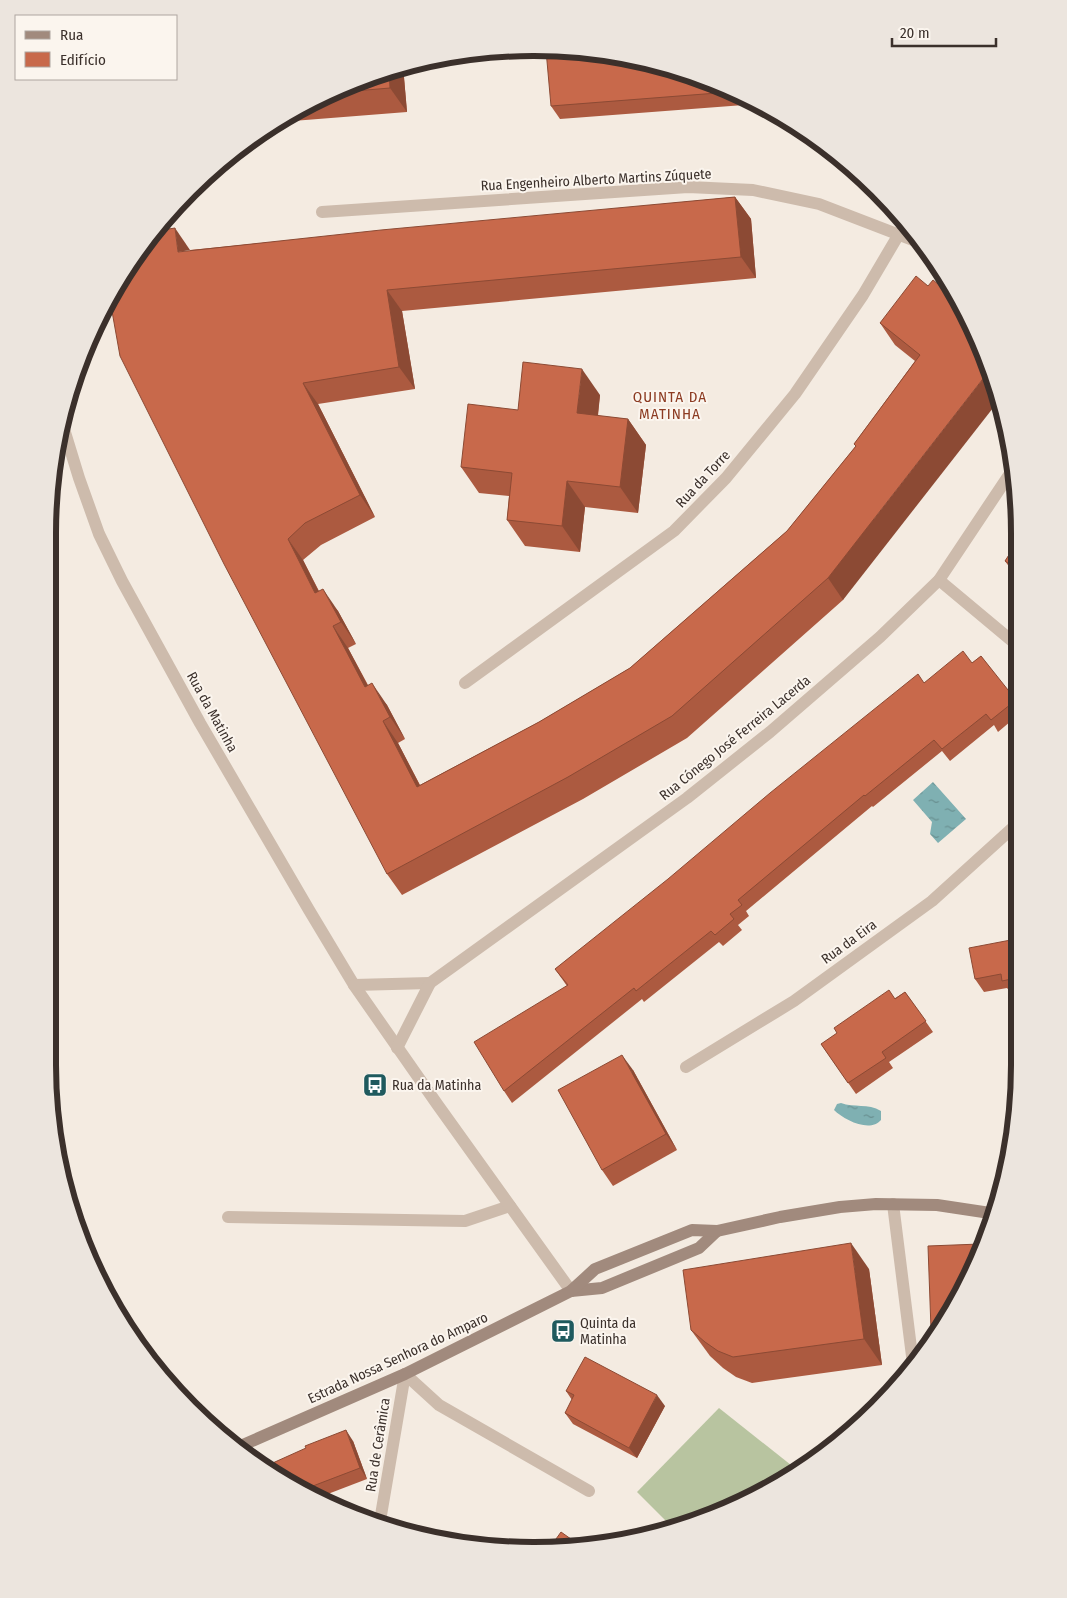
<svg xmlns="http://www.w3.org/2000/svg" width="1067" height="1598" viewBox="0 0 1067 1598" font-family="'Fira Sans Condensed',sans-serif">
<defs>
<pattern id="water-ripples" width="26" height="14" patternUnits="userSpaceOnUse" patternTransform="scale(1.25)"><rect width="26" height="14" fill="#7fb0b2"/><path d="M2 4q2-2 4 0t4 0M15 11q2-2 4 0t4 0" fill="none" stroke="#699091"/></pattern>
</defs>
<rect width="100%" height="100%" fill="#f4ebe1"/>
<path fill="#b8c4a0" d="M719,1408L796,1469L777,1485L670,1525L637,1492Z"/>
<g fill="url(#water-ripples)">
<path d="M933,782L966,819L938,843L930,834L932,822L913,800Z"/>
<path d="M841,1103C854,1108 868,1103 881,1111V1120C870,1133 844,1120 834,1110L837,1104Z"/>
</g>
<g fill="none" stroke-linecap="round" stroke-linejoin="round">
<g stroke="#cdbbac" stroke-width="12">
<path d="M228,1217L465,1221L510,1206"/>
<path d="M405,1374L439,1405L589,1491"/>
</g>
<g stroke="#cdbbac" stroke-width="12">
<path d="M322,212L688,187L753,190L819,204L923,244"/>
<path d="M64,429L79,478L99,534L122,581L200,723L309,910L354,985L437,1104L571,1291"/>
<path d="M939,580L1018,646"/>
<path d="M465,683L674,531L726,478L795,394L863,295L899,234"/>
<path d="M354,985L430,983"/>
<path d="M397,1048L430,983L687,798L770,732L880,637L939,580L1013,469"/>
<path d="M686,1067L794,1001L932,901L1017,824"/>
<path d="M893,1204L913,1364"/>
<path d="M380,1521L405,1374"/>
</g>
<g stroke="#a18a7d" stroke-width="12">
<path d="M571,1291L602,1288L699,1248L717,1231"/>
<path d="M236,1448L405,1374L571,1291L595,1269L692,1230L717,1231L780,1217L840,1207L876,1204L937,1205L990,1213"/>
</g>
</g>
<g fill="#ac5a40">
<path d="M403,66L407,112L280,122L319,98Z"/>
<path d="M690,73L757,104L560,119L551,106Z"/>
<path d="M735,197L751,219L756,278L402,311L415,389L318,404L375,517L321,545L303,560L319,591L338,611L356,644L348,648L368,685L387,705L405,739L398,743L420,785L539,722L630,668L787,531L856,446L854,444L915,361L895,345L880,323L928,286L957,299L843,600L687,738L583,799L402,895L387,874L190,250Z"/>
<path d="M600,395L598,416L628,419L646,445L638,513L585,507L580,552L525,546L507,520L509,496L479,493L461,467L518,410Z"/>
<path d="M1018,541V578L1015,575L1005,561Z"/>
<path d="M981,656L1017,703V716L998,732L994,725L950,761L942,751L873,807L872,806L746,911L749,916L738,925L742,930L723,946L719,942L644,1002L642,999L512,1103L504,1091L567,986L555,969L924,683L972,663Z"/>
<path d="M1016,939V994H1012L1007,988L984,992L975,979Z"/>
<path d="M905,992L933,1032L889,1062L893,1068L856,1094L821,1044Z"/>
<path d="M633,1070L677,1150L613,1186L602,1170Z"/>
<path d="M869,1269L882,1365L752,1383L736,1377L723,1368L710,1356L691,1330Z"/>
<path d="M566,1391L665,1406L637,1458L573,1424L565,1413L572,1400Z"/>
<path d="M353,1441L367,1479L320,1497L266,1466Z"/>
</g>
<g fill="#8c4a34">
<path d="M403,66L407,112L390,88L389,71Z"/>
<path d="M735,197L751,219L756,278L741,257Z"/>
<path d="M175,228L190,250L178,252Z"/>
<path d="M387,290L402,311L415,389L399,367Z"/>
<path d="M582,369L600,395L595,439L577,413Z"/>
<path d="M989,371L1000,399L843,600L828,578Z"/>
<path d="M303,383L318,404L375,517L360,495Z"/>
<path d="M628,419L646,445L638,513L620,487Z"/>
<path d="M567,481L585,507L580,552L562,526Z"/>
<path d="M288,539L303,560L330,614L315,593Z"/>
<path d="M323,589L338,611L356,644L341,622Z"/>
<path d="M333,626L348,648L380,709L365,687Z"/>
<path d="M372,683L387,705L405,739L390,717Z"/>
<path d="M383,721L398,743L432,809L417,787Z"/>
<path d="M622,1055L633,1070L677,1150L666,1134Z"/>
<path d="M851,1243L869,1269L882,1365L864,1339Z"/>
<path d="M657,1395L665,1406L637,1458L629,1448Z"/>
<path d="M346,1430L353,1441L367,1479L360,1468Z"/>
</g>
<g fill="#c8694b" stroke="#8c4a34">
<path d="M546,50L597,52L690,73L730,92L551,106Z"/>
<path d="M389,71L390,88L331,93Z"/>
<path d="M735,197L741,257L387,290L399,367L303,383L360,495L305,523L288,539L315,593L323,589L341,622L333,626L365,687L372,683L390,717L383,721L417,787L539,722L630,668L787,531L856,446L854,444L920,355L880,323L916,276L928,286L933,280L957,299L970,319L989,371L828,578L672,716L568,777L387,874L224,564L120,356L110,300L156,231L175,228L178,252L381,230Z"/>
<path d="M523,362L582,369L577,413L628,419L620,487L567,481L562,526L507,520L512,473L461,467L468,404L518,410Z"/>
<path d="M1018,541V570L1005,561Z"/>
<path d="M963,651L972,663L981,656L1016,700L991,720L986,714L942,749L934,740L865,796L864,795L738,900L742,905L730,914L734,919L715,935L711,931L636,991L634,988L504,1091L474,1042L568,985L555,969L668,879L770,793L918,674L924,683Z"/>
<path d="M1016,939V978L1002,981L1001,974L975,979L969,948Z"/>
<path d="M889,990L895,999L905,992L926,1021L882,1052L886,1058L848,1083L821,1044L837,1033L834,1028Z"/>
<path d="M622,1055L666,1134L602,1170L558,1090Z"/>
<path d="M851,1243L864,1339L733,1357L718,1351L705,1342L691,1330L683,1270Z"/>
<path d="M980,1244L970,1279L936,1329H931L928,1246Z"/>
<path d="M585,1357L657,1395L629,1448L565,1413L574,1395L566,1391Z"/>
<path d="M346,1430L360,1468L305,1489L266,1466L306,1448L305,1446Z"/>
<path d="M561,1532L578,1544L551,1546Z"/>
</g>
<defs>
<symbol id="bus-square" viewBox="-11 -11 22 22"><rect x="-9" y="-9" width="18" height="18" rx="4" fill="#1f5a5e" stroke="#fbf5ee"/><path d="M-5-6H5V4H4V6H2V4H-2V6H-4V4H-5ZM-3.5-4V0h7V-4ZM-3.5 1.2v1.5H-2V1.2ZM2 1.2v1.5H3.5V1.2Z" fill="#fff"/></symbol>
</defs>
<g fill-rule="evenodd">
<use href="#bus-square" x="361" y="1071" width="28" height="28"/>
<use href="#bus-square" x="549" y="1317" width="28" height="28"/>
</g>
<g text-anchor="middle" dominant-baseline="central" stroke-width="4" stroke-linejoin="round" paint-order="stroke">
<g font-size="14" fill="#3b302b" stroke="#fbf5ee">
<text transform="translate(596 180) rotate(-3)">Rua Engenheiro Alberto Martins Zúquete</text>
<text transform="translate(703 479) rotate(-47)">Rua da Torre</text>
<text transform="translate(212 712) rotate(61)">Rua da Matinha</text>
<text transform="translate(735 738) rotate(-39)">Rua Cónego José Ferreira Lacerda</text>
<text transform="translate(849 942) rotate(-36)">Rua da Eira</text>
<text transform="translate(398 1358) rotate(-25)">Estrada Nossa Senhora do Amparo</text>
<text transform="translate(378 1445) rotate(-81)">Rua de Cerâmica</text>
</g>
<g font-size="14" fill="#3b302b" stroke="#fbf5ee" text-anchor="start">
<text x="392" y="1085">Rua da Matinha</text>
<text x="580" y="1323">Quinta da<tspan x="580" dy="16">Matinha</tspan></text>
</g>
<g font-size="15" letter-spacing="1" fill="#8c3b22" stroke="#fbf5ee">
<text x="670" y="397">QUINTA DA<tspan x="670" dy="17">MATINHA</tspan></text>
</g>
</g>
<path d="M0 0H1067V1598H0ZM533 56H534A477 477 0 0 1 1011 533V1065A477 477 0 0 1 534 1542H533A477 477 0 0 1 56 1065V533A477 477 0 0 1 533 56Z" fill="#ece5de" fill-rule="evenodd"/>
<path fill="none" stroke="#3b302b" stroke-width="6" d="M533 56H534A477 477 0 0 1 1011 533V1065A477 477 0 0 1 534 1542H533A477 477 0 0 1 56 1065V533A477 477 0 0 1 533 56Z"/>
<rect x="15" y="15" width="162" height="65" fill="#fbf5ee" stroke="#aea6a0"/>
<rect x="25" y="31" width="25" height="8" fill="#a18a7d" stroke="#aea6a0"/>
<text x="60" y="40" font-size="15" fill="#3b302b">Rua</text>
<rect x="25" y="52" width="25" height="15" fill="#c8694b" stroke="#aea6a0"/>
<text x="60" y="65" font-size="15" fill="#3b302b">Edifício</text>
<path d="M892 38v8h104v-8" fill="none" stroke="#3b302b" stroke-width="2.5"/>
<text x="900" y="38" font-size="15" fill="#3b302b" stroke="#fbf5ee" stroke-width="4" paint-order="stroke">20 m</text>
</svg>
